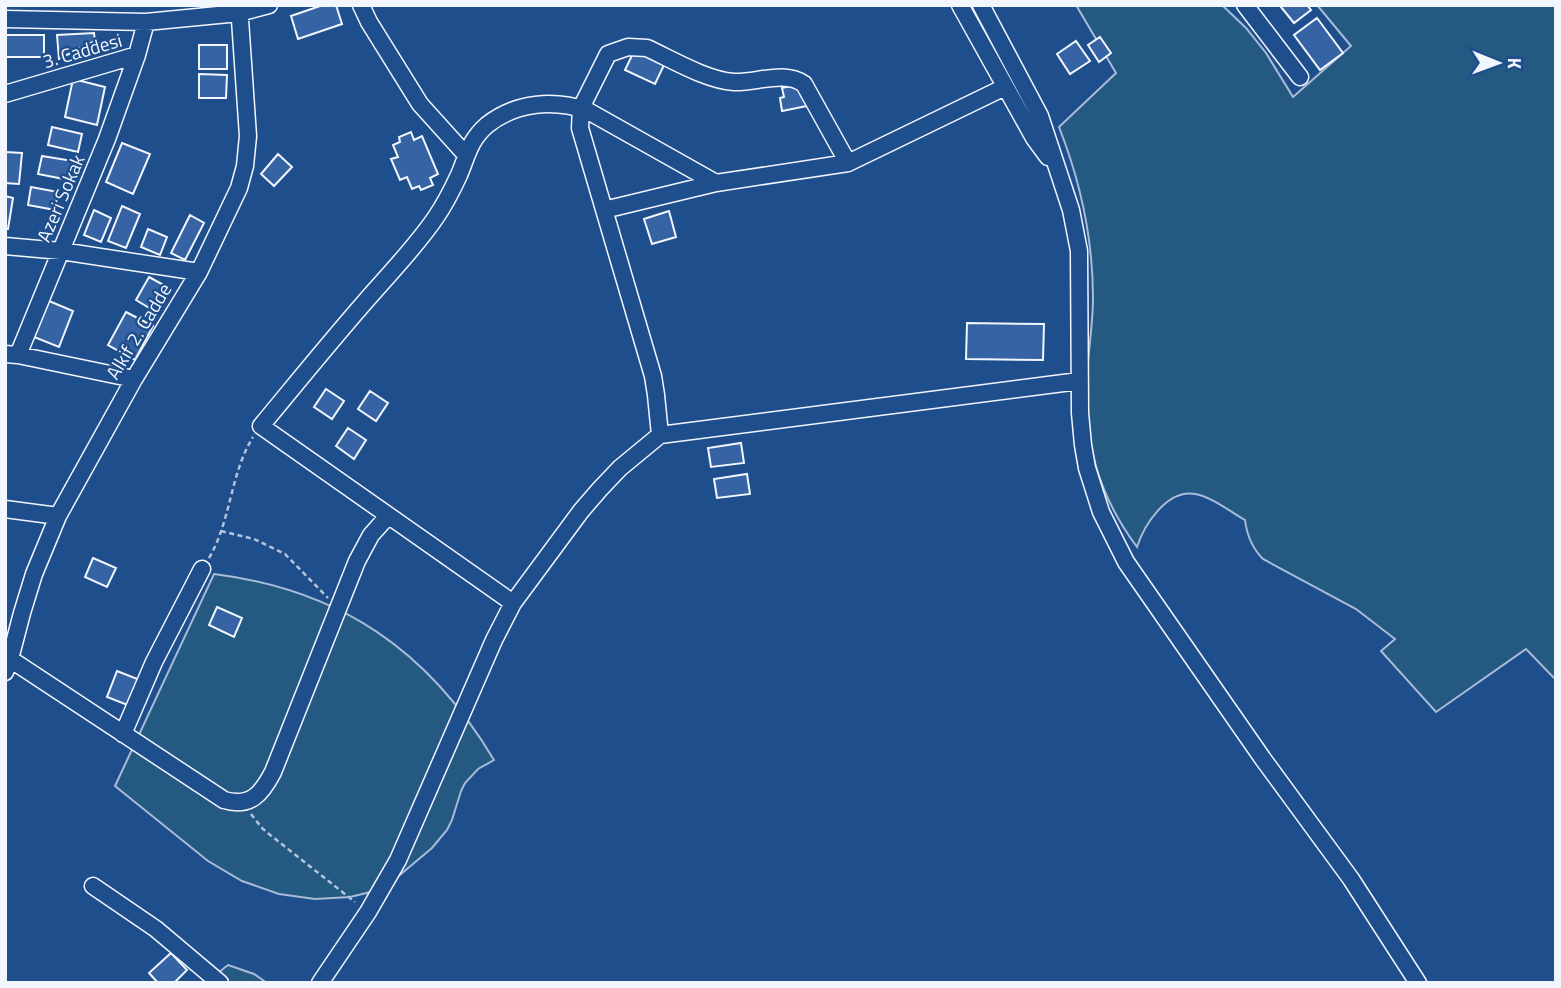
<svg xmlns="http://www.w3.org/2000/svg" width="1561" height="988" font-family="'Titillium Web',sans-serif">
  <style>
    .green { fill: #245a82; stroke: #a8bbd7; stroke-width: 2 }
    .building { fill: #3563a3; stroke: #f2f6ff; stroke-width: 2 }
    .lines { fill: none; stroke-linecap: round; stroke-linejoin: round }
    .minor-casing { stroke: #f2f6ff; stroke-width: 19 }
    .path { stroke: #b3c4dc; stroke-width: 2.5; stroke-dasharray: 5 3.5; stroke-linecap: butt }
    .minor { stroke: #1f4e8c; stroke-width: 16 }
    .labels { text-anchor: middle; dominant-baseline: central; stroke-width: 5; stroke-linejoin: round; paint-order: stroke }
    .street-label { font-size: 19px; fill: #f2f6ff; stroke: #1f4e8c }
  </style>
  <rect width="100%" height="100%" fill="#1f4e8c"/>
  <!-- green -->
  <path class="green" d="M1076,5H1222L1246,28L1266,53L1293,97L1351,46L1317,5H1556V680L1526,649L1436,712L1381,651L1395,639L1356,609L1263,559C1252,548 1247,536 1245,520C1231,512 1210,496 1195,494C1167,489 1144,525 1137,547C1099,496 1083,442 1087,378C1088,351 1093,325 1093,298C1093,239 1081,183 1059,127L1116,73Z
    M214,574C341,590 429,651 494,760L478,769L465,783L461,791L452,820L447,830L432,848L383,889L350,897L333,898L315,899L279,894L242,881L208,861L115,786Z
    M228,965L254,974L267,983H205Z"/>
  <!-- building -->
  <path class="building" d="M323,5H336L342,24L298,39L291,16Z
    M1283,5H1307L1311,10L1294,23L1281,7Z
    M1317,18L1343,53L1320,70L1294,35Z
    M94,33L95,41L59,59L57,35Z
    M5,35H44V57H5Z
    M1100,37L1111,53L1099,62L1088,45Z
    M1076,41L1090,61L1070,74L1057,54Z
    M199,45H227V69H199Z
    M635,49L665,63L655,84L625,70Z
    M199,74L227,75L226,98H199Z
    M73,79L105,87L97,125L65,117Z
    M799,84L804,93L807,106L782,111L780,98L784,97L782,88Z
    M52,127L82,134L78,152L48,145Z
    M411,132L414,140L422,136L438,174L430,178L433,185L421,190L419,186L412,189L407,177L400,180L391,159L398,157L393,145L400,142L399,137Z
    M122,143L150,154L133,194L106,182Z
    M5,152L22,153L19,184L5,183Z
    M278,154L292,167L274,186L261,174Z
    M42,156L73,161L69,180L38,174Z
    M31,187L58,192L55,210L28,205Z
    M5,196L13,198L8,229H5Z
    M122,206L140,214L126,248L108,241Z
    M94,210L111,218L101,242L84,235Z
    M669,211L676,237L652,244L644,219Z
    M190,215L204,223L185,260L171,253Z
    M148,229L167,237L160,255L141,247Z
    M149,277L169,288L156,312L136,300Z
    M49,301L73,311L59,347L34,337Z
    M126,312L153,326L135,360L108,345Z
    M967,323L1044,324L1043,360L966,359Z
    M326,389L344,401L332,419L314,407Z
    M370,391L388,403L376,421L358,409Z
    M348,428L366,440L354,459L336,446Z
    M741,443L744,463L711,467L708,448Z
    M747,474L750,494L717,498L714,479Z
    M93,558L116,568L107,587L85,577Z
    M217,607L242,618L234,637L209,625Z
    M117,671L140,680L130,706L107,697Z
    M171,953L187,970L174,983H158L149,973Z"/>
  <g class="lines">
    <defs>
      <path id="minor" d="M361,5L369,22L420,104L466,155
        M960,5L1034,138L1048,157
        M981,5L1040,116L1071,210L1079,251L1080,413L1083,445L1087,468L1101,512L1126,562L1263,759L1351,879L1418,983
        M1245,5L1300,77
        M5,19L146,22L239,13L269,5
        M5,94L137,55L146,22
        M604,210L716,183L848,163L1005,87
        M5,246L61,251L199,272
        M5,354L18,355L134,379
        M18,355L107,139L137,55
        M660,435L656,395L653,376L580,128L581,108L608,54L628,47L647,48C673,60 706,80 734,82C756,83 785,70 804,84L848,163
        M5,509L58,516
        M513,603L261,426C295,385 329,343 364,303C388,275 415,248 436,217C445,204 452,190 459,175C468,154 469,141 487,125C516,102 554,99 588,111L716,183
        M10,659L224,800C251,808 262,793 273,772L357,561L371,535L388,516
        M5,672L10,659L22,613L34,574L58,516L134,379L199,272L239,188L245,166L248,136L239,5
        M123,734L154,662L202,569
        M93,886L156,929L220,983
        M320,983L368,912L398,860L494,640L513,603L581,511L600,489L620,468L660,435L1079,381"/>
    </defs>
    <!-- minor casing -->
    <use href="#minor" class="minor-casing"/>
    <!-- path -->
    <path class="path" d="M221,531L254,539L285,554L328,598
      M209,558C231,521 230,474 253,437
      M251,814L262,828L269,834L355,902"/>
    <!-- minor -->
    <use href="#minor" class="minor"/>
  </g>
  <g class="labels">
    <!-- street labels -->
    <g class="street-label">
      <text transform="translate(82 50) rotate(-16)">3. Caddesi</text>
      <text transform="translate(60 198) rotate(-67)">Azeri Sokak</text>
      <text transform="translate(138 331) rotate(-59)">Alkif 2. Cadde</text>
    </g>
  </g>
  <!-- border -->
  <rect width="1561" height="988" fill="none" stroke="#f2f6ff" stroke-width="14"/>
  <!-- north arrow -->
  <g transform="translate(1498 63) rotate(91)" stroke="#1f4e8c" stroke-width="5" paint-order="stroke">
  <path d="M0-5L12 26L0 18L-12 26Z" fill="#f2f6ff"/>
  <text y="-10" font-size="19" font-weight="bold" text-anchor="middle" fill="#f2f6ff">K</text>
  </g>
</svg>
